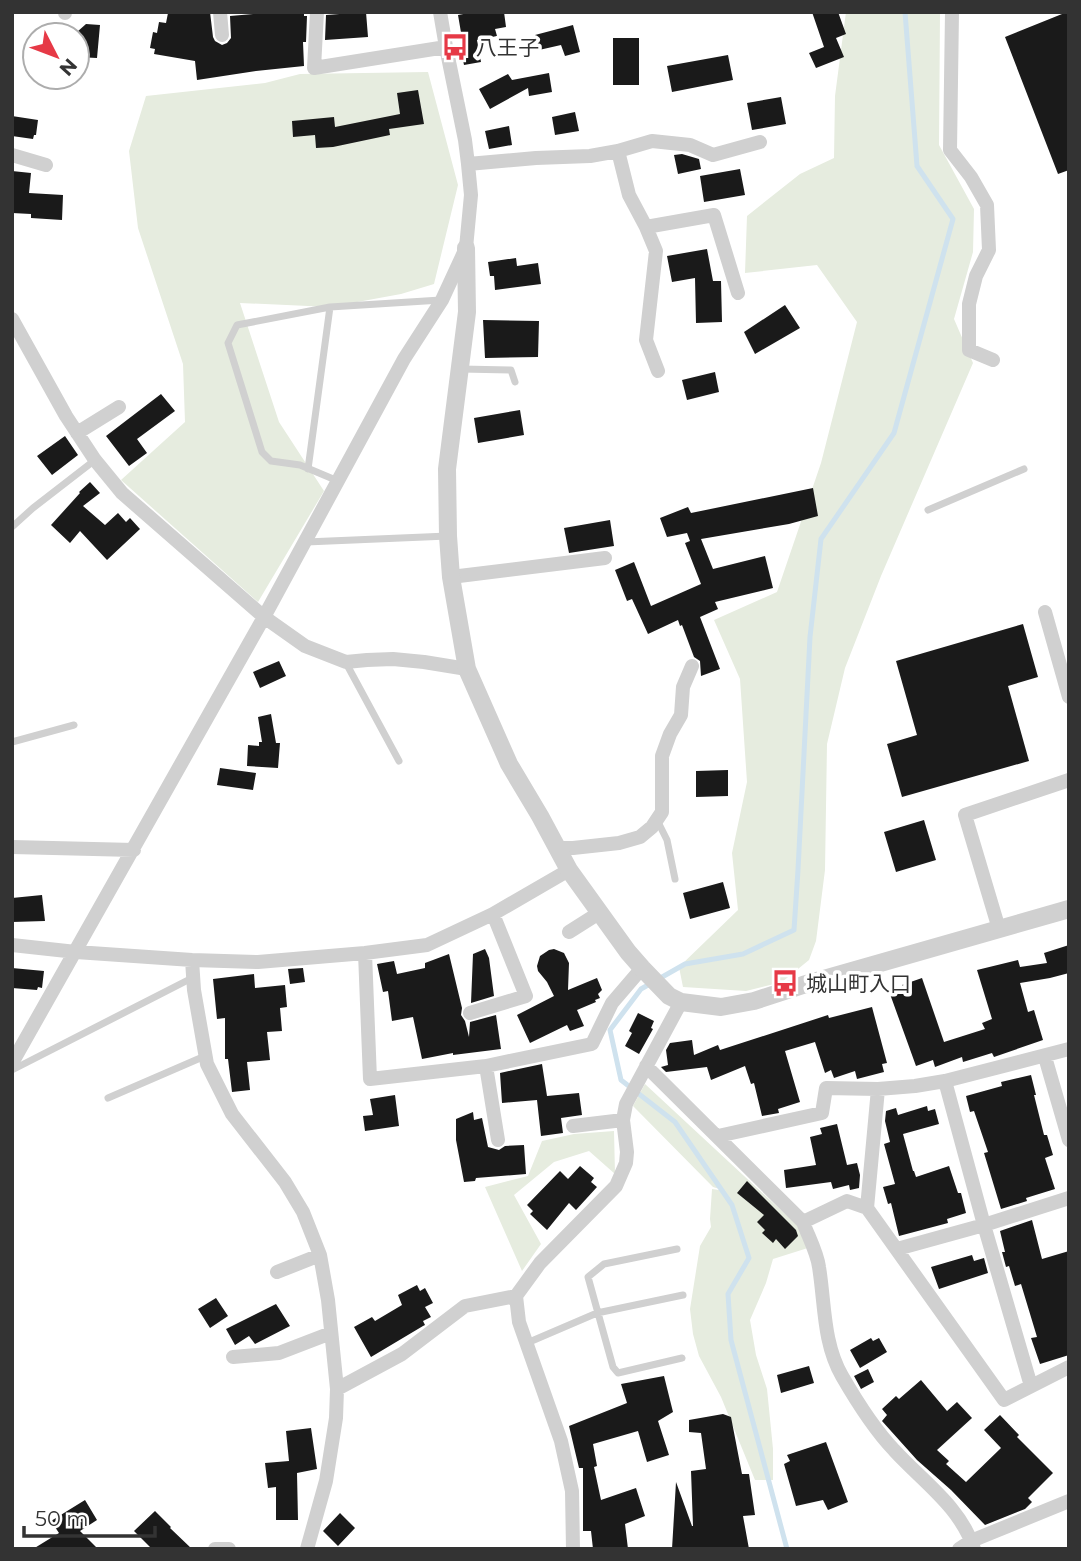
<svg xmlns="http://www.w3.org/2000/svg" width="1081" height="1561" font-family="Montserrat,'Noto Sans JP',sans-serif">
  <style>
    .green { fill: #e6ecdf }
    .lines { fill: none; stroke-linecap: round; stroke-linejoin: round }
    .stream { stroke: #cfe2ee; stroke-width: 5 }
    .building { fill: #1a1a1a }
    .service { stroke: #d0d0d0; stroke-width: 7 }
    .minor { stroke: #d0d0d0; stroke-width: 14 }
    .tertiary { stroke: #d0d0d0; stroke-width: 18 }
    .labels { text-anchor: middle; dominant-baseline: central; stroke-width: 7; stroke-linejoin: round; paint-order: stroke }
    .poi-label { font-size: 21px; fill: #333; stroke: #fff; text-anchor: start }
  </style>
  <rect width="100%" height="100%" fill="#fff"/>
  <!-- green -->
  <path class="green" d="M846,12H940L939,145L974,209L973,252L954,319L973,363L881,576L845,668L827,744L825,870L816,941L809,960L782,982L746,991L683,987L679,967L738,910L732,853L747,782L740,679L714,620L777,592L821,463L857,322L817,265L745,273L747,216L800,174L834,158L835,96Z
    M428,72L458,185L434,284L401,294L330,307L240,303L279,422L324,491L258,602L121,480L185,422L183,364L138,228L129,151L146,96L265,83L300,74Z
    M645,1084L797,1225L811,1247L773,1259L766,1283L750,1320L756,1355L767,1389L773,1449V1480H755L721,1397L699,1356L693,1334L690,1309L700,1246L711,1227L710,1219L712,1189L726,1191L713,1187L633,1106Z
    M614,1131L615,1174L589,1151L554,1162L514,1195L541,1244L522,1271L485,1187L528,1176L542,1141L574,1134Z"/>
  <g class="lines">
    <!-- stream -->
    <path class="stream" d="M787,1549L731,1340L728,1294L749,1258L732,1205L675,1122L621,1080L610,1030L641,989L685,964L743,954L794,930L798,870L810,637L821,539L894,433L953,219L917,166L905,12"/>
  </g>
  <!-- building -->
  <path class="building" d="M210,12L213,37L215,41L222,45L227,43L231,38L230,16L277,12H304V16H307L306,42H303L304,66L256,71L197,80L195,61L154,54L155,49L150,48L153,32L157,33L159,22L166,23L168,13L178,14Z
    M366,12L368,37L325,40L326,15Z
    M474,12H504L506,27L495,29L497,36L477,40L481,62L464,65L461,51L464,50L458,15Z
    M812,12H838L846,34L836,38L844,57L816,68L809,53L824,47Z
    M1067,12H1069V170L1058,174L1005,37Z
    M86,24L100,25L97,58L77,57V32Z
    M573,25L580,52L565,56L561,45L539,50L535,35Z
    M613,38H639V85H613Z
    M728,55L733,80L672,92L667,66Z
    M549,73L552,92L529,96L528,88L490,109L479,89L508,74L512,80Z
    M418,90L424,124L389,129L390,135L333,147L316,148L315,135L293,137L292,121L334,117L335,127L400,114L397,93Z
    M781,97L786,124L752,130L747,103Z
    M575,112L579,131L555,135L552,117Z
    M12,116L38,120L36,135H34L33,139L12,136Z
    M509,126L512,145L489,149L485,131Z
    M682,154L699,159L701,169L678,174L674,155Z
    M740,169L745,195L704,202L700,176Z
    M12,171L31,173L29,193L63,195L62,220L31,218V214L12,213Z
    M707,249L713,281H721L722,322L696,323L695,278L672,282L667,256Z
    M516,258L517,266L538,263L541,284L495,290L494,276H490L488,262Z
    M785,305L800,328L755,354L744,332Z
    M483,320L539,321L538,357L485,358Z
    M715,372L719,392L687,400L682,380Z
    M161,394L175,411L137,439L147,453L129,466L106,436Z
    M520,410L524,435L478,443L474,418Z
    M65,436L78,455L52,475L37,456Z
    M90,482L100,493L83,506L105,525L118,513L126,522L130,518L140,529L107,560L80,531L70,543L51,525L80,493L79,492Z
    M813,488L818,516L789,524L701,539L713,569L765,556L773,588L715,602L718,609L700,617L720,669L701,676L700,661L694,657L682,625L680,626L678,620L648,634L632,599L627,601L615,570L634,562L651,606L701,584L685,543L690,541L687,533L667,537L660,518L688,507L691,513Z
    M610,520L614,546L569,553L564,528Z
    M1023,624L1038,677L1008,686L1029,761L902,797L887,744L917,735L896,661Z
    M279,661L286,676L260,688L253,672Z
    M271,714L276,743H280L278,768L247,766L248,745L259,746V742H262L258,717Z
    M220,768L256,773L253,790L217,785Z
    M728,770V796L696,797V771Z
    M924,820L936,860L896,872L884,832Z
    M723,882L730,908L690,919L683,893Z
    M42,895L45,921L12,922V898Z
    M1069,945V973L1050,978L1020,983L1028,1012L1034,1010L1043,1040L994,1057L992,1053L963,1062L962,1057L935,1067L933,1060L916,1066L890,994L904,989L902,985L922,978L944,1042L985,1029L982,1023L992,1019L977,970L1018,960L1020,967L1047,963L1044,953Z
    M485,949L489,958L494,996L471,1003L473,954Z
    M554,949L564,953L569,963L568,990L597,978L602,990L598,994L600,998L595,1000L596,1002L577,1010L584,1026L570,1031L567,1025L530,1043L517,1015L554,996L547,982L538,971L537,966L540,956L549,950Z
    M449,954L462,1008L461,1015L465,1021L469,1037L470,1022L496,1015L501,1049L453,1055V1053L422,1059L413,1017L392,1021L388,991L383,992L377,964L394,961L397,974L425,968V963Z
    M12,968L44,971L42,988L38,987L37,990L12,988Z
    M303,968L305,982L290,984L288,969Z
    M254,974L255,988L285,985L287,1007L280,1008L282,1031L267,1032L270,1060L247,1062L250,1090L232,1092L228,1059H225V1018L217,1019L213,979Z
    M872,1007L887,1063L882,1064L884,1072L857,1079L855,1071L834,1078L831,1070L825,1073L815,1042L785,1051L800,1102L778,1109L779,1113L762,1116L754,1083L751,1084L745,1066L711,1080L707,1067L666,1072L661,1067L668,1065L666,1050L670,1043L692,1040L694,1055L718,1045L720,1050L828,1015L829,1018Z
    M638,1013L654,1021L651,1028L653,1029L639,1054L625,1046L632,1033L629,1031Z
    M542,1064L547,1096L579,1093L582,1115L561,1118L563,1133L541,1136L537,1100L502,1103L500,1073Z
    M1031,1075L1036,1095H1034L1044,1135H1047L1053,1155L1045,1158L1055,1189L1026,1198L1027,1201L1001,1209L984,1153L988,1152L974,1111L970,1112L966,1096L1002,1086L1001,1082Z
    M395,1095L399,1126L365,1131L363,1116L373,1115L370,1099Z
    M927,1106L928,1111L935,1109L939,1124L903,1134L913,1171H914L916,1177L949,1166L958,1193H961L966,1213L947,1219L948,1223L899,1236L891,1203L888,1204L883,1187L895,1184L884,1144L890,1142L885,1121L886,1111L896,1108L898,1115Z
    M473,1112L474,1120L482,1118L488,1147L499,1150L505,1146L524,1145L526,1174L476,1178L475,1181L464,1182L456,1140V1119Z
    M837,1124L847,1165L857,1163L860,1175L859,1188L850,1190L849,1185L833,1189L831,1182L786,1188L784,1170L816,1165L810,1137L822,1134L820,1128Z
    M580,1166L594,1178L591,1182L597,1187L576,1210L569,1203L547,1230L530,1214L533,1211L527,1205L560,1171L568,1179Z
    M747,1181L796,1230L798,1236L785,1249L776,1239L773,1243L762,1233L765,1230L757,1222L764,1215L737,1193Z
    M1032,1220L1042,1259L1069,1251V1355L1040,1364L1031,1338L1037,1337L1021,1284L1015,1286L1009,1266L1006,1267L1002,1252H1005L1000,1231Z
    M972,1255L974,1261L984,1258L988,1273L939,1289L931,1267Z
    M417,1285L420,1291L425,1288L433,1303L425,1307L431,1317L423,1321L425,1325L423,1326L371,1357L354,1327L372,1317L375,1321L402,1305L398,1295Z
    M216,1298L228,1316L210,1328L198,1309Z
    M276,1304L290,1326L255,1344L249,1336L235,1345L226,1329Z
    M871,1338L873,1341L879,1338L887,1352L860,1368L850,1350Z
    M809,1366L814,1383L781,1393L777,1375Z
    M868,1369L874,1382L861,1389L854,1376Z
    M664,1376L673,1412L658,1421L669,1455L647,1462L638,1431L593,1444L597,1466L594,1467L601,1500L636,1488L645,1516L625,1524L628,1549H593L591,1531H583V1468H579L569,1426L627,1403L621,1384Z
    M921,1380L947,1411L957,1402L972,1418L937,1450L949,1461L946,1464L966,1482L1001,1448L984,1430L1000,1415L1019,1435L1017,1437L1053,1473L1028,1498L1032,1502L1025,1509L985,1525L951,1490L917,1460L882,1421L887,1415L882,1409L896,1396L899,1399Z
    M723,1414L731,1417L742,1474H749L755,1515L743,1516L749,1549H672L676,1482L692,1526H693L691,1471L706,1469L701,1433L689,1432V1420Z
    M311,1428L317,1469L297,1473L298,1520H276V1487L268,1488L265,1463L289,1461L286,1431Z
    M826,1442L848,1502L828,1510L823,1500L796,1506L784,1464L790,1461L787,1455Z
    M85,1500L97,1520L80,1531L98,1549H33L59,1533L51,1521Z
    M155,1511L171,1527L170,1528L192,1549H152L134,1531Z
    M340,1513L355,1528L338,1546L323,1531Z"/>
  <g class="lines">
    <!-- service -->
    <path class="service" d="M461,369L511,370L515,382
      M308,469L330,307
      M338,481L300,465L271,461L262,452L228,343L237,325L330,307L441,300
      M928,510L1024,469
      M12,527L33,508L95,460
      M306,542L448,536
      M346,663L399,761
      M12,742L74,725
      M657,820L667,840L675,879
      M12,1070L192,978
      M108,1098L205,1056
      M677,1249L604,1264L588,1277L613,1367L618,1373L682,1358
      M527,1343L597,1313L683,1295"/>
    <!-- minor -->
    <path class="minor" d="M65,12V13
      M220,12L222,35
      M317,12L314,68L446,47
      M952,12L950,150L971,177L987,205L989,250L976,276L969,304V350L993,360
      M618,151L629,195L646,227L656,251L646,340L658,371
      M12,155L46,165
      M468,164L536,158L590,156L618,151L652,141L690,145L713,155L760,142
      M646,227L714,215L738,293
      M12,319L66,416L95,460L122,493L264,617L305,646L346,662L367,660L393,659L424,662L467,669
      M77,433L119,407
      M451,577L605,558
      M1045,612L1069,697
      M12,847L134,850
      M557,848H573L619,843L640,837L652,827L662,812V756L670,734L681,715L683,687L692,666
      M999,929L965,815L1069,780
      M569,932L599,913
      M12,945L76,952L192,960L258,962L365,953L427,945L493,914L569,870
      M365,953L370,1079L486,1066L592,1044L612,1003L642,968
      M192,960L194,990L207,1064L232,1114L285,1182L303,1212L320,1255L328,1300L337,1389L336,1418L326,1481L307,1549
      M470,1013L526,996L493,914
      M1045,1057L1069,1140
      M12,1063L264,617L404,359L442,300L466,248L471,195L468,164L465,140L446,47L440,12
      M486,1066L498,1140
      M646,1066L803,1222L847,1201L867,1208L1004,1400L1069,1367
      M945,1081L984,1225L1031,1386
      M573,1126L623,1120
      M718,1136L822,1113L826,1088L878,1089L915,1086L945,1081L1069,1049
      M867,1208L878,1089
      M803,1222C808,1236 817,1252 819,1267C825,1304 823,1343 842,1376C857,1402 873,1428 894,1450C922,1481 961,1507 974,1549
      M897,1249L984,1225L1069,1198
      M277,1272L320,1255
      M233,1357L279,1353L331,1333
      M337,1389L402,1354L465,1306L516,1296
      M215,1549H229
      M573,1549L572,1491L561,1441L519,1322L516,1296L540,1263L616,1186L626,1163L627,1152L623,1120L626,1104L681,1002
      M959,1549L971,1541L1069,1501"/>
    <!-- tertiary -->
    <path class="tertiary" d="M466,248L467,312L447,469L448,536L451,577L467,669L509,764L540,816L569,870L628,952L642,968L669,996L681,1002L721,1007L754,1001L803,985L1069,909"/>
  </g>
  <!-- icons -->
  <defs>
    <symbol id="bus-bare" viewBox="-9 -9 18 18"><path d="M-5-6H5V4H4V6H2V4H-2V6H-4V4H-5ZM-3.5-4V0h7V-4ZM-3.5 1.2v1.5H-2V1.2ZM2 1.2v1.5H3.5V1.2Z" fill="#e63946" stroke="#fff" stroke-width="2.5" paint-order="stroke"/></symbol>
  </defs>
  <g fill-rule="evenodd">
    <use href="#bus-bare" x="436" y="28" width="38" height="38"/>
    <use href="#bus-bare" x="766" y="964" width="38" height="38"/>
  </g>
  <g class="labels">
    <!-- poi labels -->
    <g class="poi-label">
      <text x="476" y="47">八王子</text>
      <text x="806" y="983">城山町入口</text>
    </g>
  </g>
  <!-- border -->
  <rect width="1081" height="1561" fill="none" stroke="#333333" stroke-width="28"/>
  <!-- north arrow -->
  <g transform="translate(56 56) rotate(132)"><circle r="33" fill="#ffffff" stroke="#adadad" stroke-width="2"/>
  <path d="M0-5L12 26L0 18L-12 26Z" fill="#e63946"/>
  <text y="-10" font-size="19" font-weight="bold" text-anchor="middle" fill="#333333">N</text>
  </g>
  <!-- scale -->
  <path d="M24 1526v10h131v-10" fill="none" stroke="#333333" stroke-width="3.5"/>
  <text x="35" y="1526" font-size="21" fill="#333333" stroke="#ffffff" stroke-width="5" paint-order="stroke">50 m</text>
</svg>
